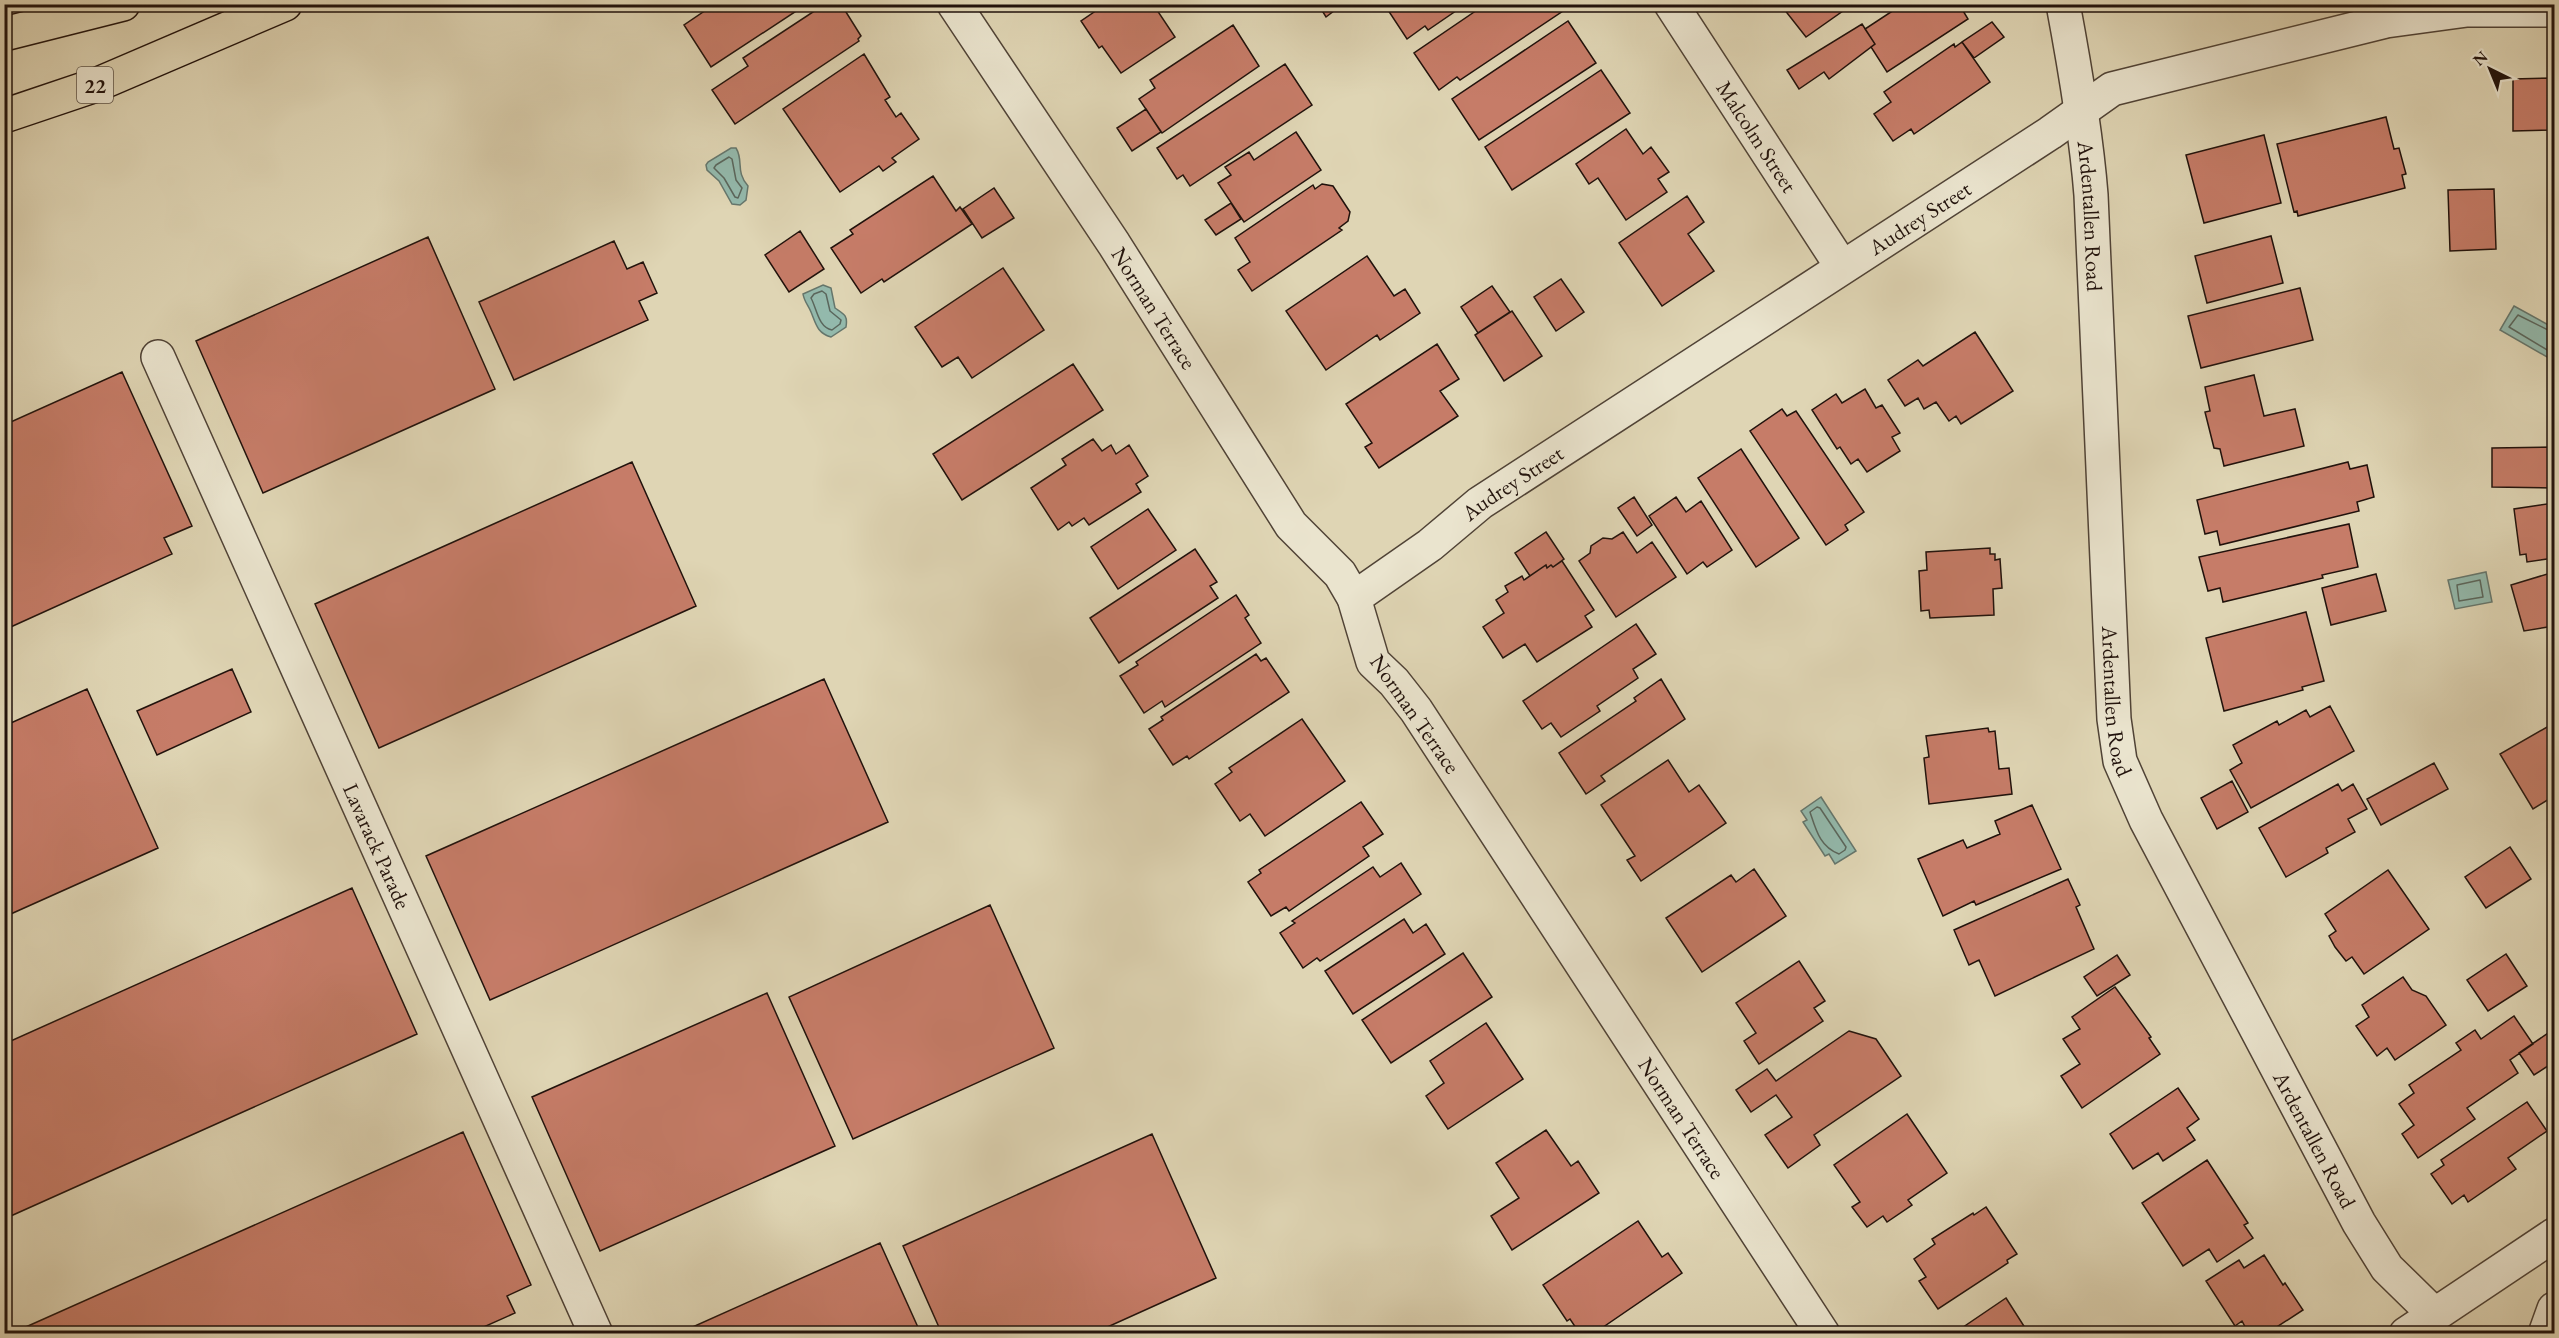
<svg xmlns="http://www.w3.org/2000/svg" width="2559" height="1338" font-family="'EB Garamond',serif">
  <style>
    .water { fill: #93b9ac; stroke: #65766c; stroke-width: 1.5 }
    .lines { fill: none; stroke-linecap: round; stroke-linejoin: round }
    .shore { stroke: #5a665c; stroke-width: 1.5 }
    .building { fill: #c67c68; stroke: #21120c; stroke-width: 1.5 }
    .minor-casing { stroke: #504336; stroke-width: 36 }
    .major-casing { stroke: #21120c; stroke-width: 36 }
    .minor { stroke: #eae4ce; stroke-width: 33 }
    .major { stroke: #dfd5b4; stroke-width: 33 }
    .labels { text-anchor: middle; dominant-baseline: central; stroke-width: 4.5; stroke-linejoin: round; paint-order: stroke }
    .shield { fill: #eae4ce; stroke: #5d5146; stroke-width: 1.5 }
    .shield-label { font-size: 21px; font-weight: bold; fill: #21120c }
    .street-label { font-size: 22px; fill: #21120c; stroke: #eae4ce }
  </style>
  <rect width="100%" height="100%" fill="#dfd5b4"/>
  <filter id="stains"><feTurbulence type="fractalNoise" baseFrequency=".00333" numOctaves="4"/><feColorMatrix values="0 0 0 0 .2 0 0 0 0 .09 0 0 0 0 .02 0 0 0 .5 -.17"/></filter>
  <radialGradient id="worn" r=".72"><stop offset=".6" stop-color="#630" stop-opacity="0"/><stop offset="1" stop-color="#630" stop-opacity=".3"/></radialGradient>
  <!-- water -->
  <path class="water" d="M731,148H736C744,161 735,171 748,186L746,200L740,205L732,204L719,181L707,170L706,165L708,162Z
    M823,285L831,288L835,308C844,314 848,315 846,327L831,337C817,333 816,324 811,312C808,305 804,301 803,294Z
    M2514,306L2554,328V361L2500,330Z
    M2486,572L2492,602L2455,609L2448,580Z
    M1821,797L1856,851L1835,864L1829,854L1825,856L1803,822L1807,820L1801,811Z"/>
  <g class="lines">
    <!-- shore -->
    <path class="shore" d="M729,157L732,159L736,180L742,188L738,198L735,197L724,178L714,168L716,165Z
      M822,291L826,294L830,311L841,320L840,324L832,330C818,327 817,309 811,298L814,294Z
      M2554,333L2518,315L2509,327L2554,354
      M2480,580L2483,597L2459,601L2457,585Z
      M1817,807L1820,808L1846,847L1845,850L1839,854C1820,847 1816,830 1810,812Z"/>
  </g>
  <!-- building -->
  <path class="building" d="M629,4H650L639,11L637,8L633,11Z
    M715,4H807L711,67L684,25Z
    M825,4H841L861,36L858,39L859,41L735,124L712,90L748,66L743,58Z
    M1099,4H1153L1175,37L1121,73L1102,46L1099,48L1081,21L1094,12L1092,9Z
    M1318,4H1343L1326,17Z
    M1384,4H1466L1428,30L1425,26L1407,39Z
    M1486,4H1559L1563,11L1460,80L1457,77L1439,90L1414,53Z
    M1780,4H1849L1850,6L1806,37Z
    M1903,4H1959L1968,19L1887,72L1871,47L1875,44L1865,29Z
    M1568,21L1596,63L1479,140L1452,99Z
    M1992,22L2004,37L1974,58L1962,42Z
    M1862,24L1875,44L1829,79L1824,72L1799,89L1787,70Z
    M1233,25L1259,66L1162,133L1139,99L1155,88L1150,80Z
    M1962,42L1990,82L1914,134L1911,129L1893,141L1874,114L1891,102L1884,92L1954,44L1955,47Z
    M864,54L890,97L885,100L896,117L901,113L919,139L892,158L896,162L883,171L879,166L840,192L783,109Z
    M1285,64L1312,105L1190,186L1183,175L1177,179L1157,148Z
    M1601,70L1630,113L1512,190L1485,147Z
    M2554,78V130L2513,131V79Z
    M1146,109L1161,132L1132,151L1117,128Z
    M2386,117L2394,149L2399,148L2406,174L2402,175L2405,188L2298,216L2297,211L2294,212L2277,144Z
    M1626,129L1643,154L1651,147L1669,172L1658,179L1667,192L1626,220L1598,178L1589,184L1576,164Z
    M1296,132L1321,170L1244,222L1218,183L1231,175L1225,167L1249,152L1254,160Z
    M2264,135L2281,203L2204,223L2186,155Z
    M2553,156H2554V227Z
    M933,176L956,211L960,207L972,224L884,282L882,279L861,293L831,248L853,234L850,230Z
    M1322,184L1333,186L1350,212L1348,221L1339,228L1342,230L1252,291L1238,270L1250,262L1235,238L1313,185L1315,189Z
    M994,188L1014,218L982,238L963,209Z
    M2494,189L2496,249L2450,251L2448,190Z
    M1687,196L1704,222L1688,234L1714,271L1662,306L1619,243Z
    M1231,203L1241,219L1216,235L1205,220Z
    M800,231L824,269L789,292L765,255Z
    M2271,236L2283,283L2207,303L2195,256Z
    M428,237L495,389L263,493L196,341Z
    M614,241L627,269L643,262L657,293L639,301L648,320L514,380L479,302Z
    M1367,256L1394,296L1405,289L1420,313L1380,340L1377,335L1326,370L1286,311Z
    M1003,268L1044,330L972,378L958,357L942,367L915,327Z
    M1561,279L1584,312L1556,331L1534,297Z
    M1492,286L1510,312L1478,333L1461,307Z
    M2300,288L2313,340L2201,368L2188,316Z
    M1512,311L1542,356L1504,381L1475,335Z
    M1975,332L2013,391L1961,424L1956,416L1949,421L1936,402L1924,409L1918,398L1905,406L1888,380L1918,360L1923,366Z
    M1437,344L1459,379L1440,391L1458,416L1379,468L1365,447L1372,443L1346,404Z
    M1073,364L1103,410L962,500L933,454Z
    M122,372L192,526L164,538L172,554L4,630V425Z
    M2254,375L2264,416L2295,409L2304,446L2224,466L2220,449L2214,448L2205,412L2210,411L2205,387Z
    M1865,389L1876,408L1882,405L1900,433L1892,437L1900,451L1867,472L1858,459L1851,464L1840,447L1837,449L1812,410L1836,394L1842,403Z
    M1782,409L1787,416L1796,411L1864,512L1845,525L1848,530L1826,545L1750,431Z
    M1093,439L1102,451L1111,445L1116,454L1129,445L1148,476L1136,484L1141,492L1089,525L1084,518L1072,526L1069,522L1058,530L1031,488L1066,465L1062,459Z
    M2554,447V488L2492,487V448Z
    M1741,449L1799,538L1756,567L1698,478Z
    M632,462L696,606L379,748L315,604Z
    M2348,462L2350,469L2367,465L2374,497L2357,502L2359,511L2220,545L2217,531L2205,534L2197,500Z
    M1634,497L1652,525L1637,536L1618,508Z
    M1676,497L1686,512L1701,501L1732,550L1707,567L1703,562L1687,574L1649,516Z
    M2554,503V558L2527,562L2526,554L2520,555L2514,509Z
    M1148,509L1176,550L1118,589L1091,547Z
    M2349,524L2358,567L2322,575L2323,578L2223,602L2220,588L2208,591L2199,557Z
    M1546,532L1564,559L1553,567L1551,565L1547,568L1546,565L1530,576L1515,553Z
    M1623,532L1637,553L1652,542L1676,577L1616,617L1579,561L1590,553L1591,546L1603,538L1612,539Z
    M1990,548V554H1995V560L2000,559L2002,588L1993,589L1994,615L1930,618L1929,610L1921,611L1919,571L1927,570L1926,552Z
    M1195,549L1217,582L1210,586L1218,598L1119,663L1090,618Z
    M1562,561L1594,610L1585,616L1592,627L1537,662L1525,644L1503,658L1483,627L1504,613L1496,600L1508,592L1505,586L1522,576L1524,580L1546,565L1547,568L1551,565L1553,567Z
    M2554,572V626L2524,631L2511,585Z
    M2376,574L2386,611L2331,625L2322,588Z
    M1236,595L1249,615L1245,618L1261,643L1165,707L1162,701L1144,713L1120,676L1138,665L1136,662Z
    M2306,612L2324,681L2302,687L2303,690L2224,711L2206,638Z
    M1636,624L1656,654L1633,669L1638,678L1597,706L1600,711L1561,737L1551,723L1542,729L1523,701Z
    M1256,654L1261,661L1266,658L1289,692L1189,759L1187,756L1173,765L1149,729L1163,720L1161,717Z
    M232,669L251,712L157,755L137,711Z
    M824,679L888,822L490,1000L426,856Z
    M1661,679L1685,719L1601,776L1605,781L1586,794L1559,753L1636,701L1634,698Z
    M87,689L158,848L4,917V726Z
    M2330,706L2354,751L2251,808L2230,770L2242,763L2233,745L2277,721L2279,725L2306,710L2310,717Z
    M1302,719L1345,781L1265,836L1250,814L1240,821L1215,784L1232,772L1229,768Z
    M2554,723V796L2533,809L2500,754Z
    M1988,728L1989,732L1995,731L1999,769L2009,768L2012,794L1929,804L1924,758L1929,757L1926,736Z
    M1668,760L1689,792L1699,785L1726,823L1641,881L1627,860L1635,856L1601,805Z
    M2434,763L2448,789L2381,825L2367,799Z
    M2232,781L2248,812L2217,829L2201,798Z
    M2338,784L2342,791L2353,784L2367,809L2348,819L2355,832L2326,848L2328,853L2286,877L2259,828Z
    M1361,802L1383,834L1363,847L1369,856L1289,911L1286,907L1271,916L1248,882L1261,873L1259,870Z
    M2032,805L2061,869L1976,905L1974,901L1943,916L1918,859L1963,840L1967,848L2000,834L1995,821Z
    M2510,847L2531,879L2486,908L2465,877Z
    M1401,863L1421,894L1320,961L1317,958L1303,968L1280,933L1295,923L1292,921L1373,867L1380,877Z
    M1754,869L1786,916L1702,972L1666,918L1731,875L1736,882Z
    M2388,870L2429,929L2364,974L2352,957L2346,961L2335,947L2329,936L2336,931L2325,914Z
    M2068,879L2080,905L2076,907L2094,949L1995,996L1979,960L1969,965L1954,930Z
    M352,888L417,1034L4,1219V1044Z
    M990,905L1054,1048L853,1139L789,997Z
    M1404,919L1413,933L1426,924L1445,954L1353,1014L1325,971Z
    M1463,953L1492,997L1391,1063L1362,1020Z
    M2506,954L2527,986L2488,1011L2467,980Z
    M2117,955L2130,975L2097,996L2084,977Z
    M1799,961L1825,1001L1814,1008L1823,1021L1759,1064L1744,1041L1756,1033L1736,1003Z
    M2403,977L2412,990L2426,996L2446,1025L2395,1060L2387,1048L2377,1056L2356,1026L2369,1017L2362,1005Z
    M2115,987L2151,1037L2149,1038L2160,1054L2082,1108L2061,1076L2080,1064L2063,1039L2080,1029L2072,1017Z
    M767,993L835,1146L600,1251L532,1097Z
    M2514,1016L2533,1044L2510,1060L2518,1073L2467,1108L2475,1119L2418,1158L2402,1134L2414,1125L2399,1104L2414,1093L2409,1085L2461,1050L2456,1043L2475,1030L2481,1039Z
    M1486,1023L1523,1079L1448,1129L1426,1096L1444,1083L1430,1061Z
    M2554,1029V1062L2534,1075L2519,1053Z
    M1849,1031L1876,1039L1901,1076L1814,1135L1820,1145L1788,1168L1765,1135L1792,1117L1776,1095L1751,1112L1736,1090L1767,1069L1776,1081Z
    M2178,1088L2199,1119L2187,1128L2195,1140L2163,1161L2158,1153L2133,1169L2110,1134Z
    M2527,1102L2547,1131L2508,1158L2516,1169L2468,1202L2464,1195L2452,1204L2431,1174L2444,1165L2441,1160Z
    M1907,1114L1947,1173L1908,1200L1912,1205L1887,1222L1883,1216L1867,1227L1852,1207L1860,1202L1834,1165Z
    M1546,1130L1571,1166L1578,1161L1599,1193L1512,1250L1491,1216L1519,1198L1496,1163Z
    M463,1132L531,1285L507,1296L515,1313L468,1334H20L19,1330Z
    M1152,1134L1216,1278L1092,1334H942L903,1246Z
    M2207,1160L2248,1223L2244,1225L2253,1238L2217,1262L2209,1249L2183,1266L2142,1203Z
    M1986,1207L2017,1254L2007,1260L2008,1263L1938,1309L1919,1281L1926,1277L1914,1259L1935,1244L1932,1239L1973,1213L1974,1215Z
    M1638,1221L1662,1257L1668,1253L1682,1273L1593,1334H1580L1570,1319L1567,1321L1543,1285Z
    M880,1243L921,1334H677Z
    M2264,1255L2283,1285L2285,1283L2303,1310L2266,1334H2249L2242,1321L2235,1326L2206,1281L2239,1260L2244,1268Z
    M2006,1298L2029,1334H1953Z"/>
  <g class="lines">
    <defs>
      <g id="minor">
        <path id="s1" d="M954,4L1114,244L1291,525L1340,574L1354,598L1373,662L1394,682L1416,710L1823,1334"/>
        <path id="s2" d="M1671,4L1842,267"/>
        <path id="s3" d="M2063,4C2075,68 2086,131 2091,195L2114,719L2120,761L2146,820L2359,1223L2387,1268L2434,1314"/>
        <path id="s4" d="M158,357L596,1334"/>
        <path id="s5" d="M1354,598L1430,545L1480,503L2050,133L2112,89L2386,21L2467,10H2554"/>
        <path d="M2406,1334L2554,1235"/>
        <path d="M2545,1334L2554,1309"/>
      </g>
      <path id="major" d="M4,34L123,4
        M4,116L96,85L285,4"/>
    </defs>
    <!-- minor casing -->
    <use href="#minor" class="minor-casing"/>
    <!-- major casing -->
    <use href="#major" class="major-casing"/>
    <!-- minor -->
    <use href="#minor" class="minor"/>
    <!-- major -->
    <use href="#major" class="major"/>
  </g>
  <g class="labels">
    <!-- shield labels -->
    <rect class="shield" x="77" y="67" width="36" height="36" rx="4.5"/>
    <g class="shield-label">
      <text x="95" y="85">22</text>
    </g>
    <!-- street labels -->
    <g class="street-label">
      <text stroke="none"><textPath href="#s2" startOffset="158">Malcolm Street</textPath></text>
      <text stroke="none"><textPath href="#s3" startOffset="214">Ardentallen Road</textPath></text>
      <text stroke="none"><textPath href="#s5" startOffset="682">Audrey Street</textPath></text>
      <text stroke="none"><textPath href="#s1" startOffset="364">Norman Terrace</textPath></text>
      <text stroke="none"><textPath href="#s5" startOffset="196">Audrey Street</textPath></text>
      <text stroke="none"><textPath href="#s3" startOffset="700">Ardentallen Road</textPath></text>
      <text transform="translate(1415 714) rotate(55)">Norman Terrace</text>
      <text stroke="none"><textPath href="#s4" startOffset="536">Lavarack Parade</textPath></text>
      <text stroke="none"><textPath href="#s1" startOffset="1336">Norman Terrace</textPath></text>
      <text stroke="none"><textPath href="#s3" startOffset="1186">Ardentallen Road</textPath></text>
    </g>
  </g>
  <!-- margin -->
  <rect width="2559" height="1338" fill="none" stroke="#dfd5b4" stroke-width="24"/>
  <rect x="6" y="6" width="2547" height="1326" fill="none" stroke="#21120c" stroke-width="3"/>
  <rect x="12" y="12" width="2535" height="1314" fill="none" stroke="#21120c" stroke-width="1.5"/>
  <!-- north arrow -->
  <g transform="translate(2490 69) rotate(317)" stroke="#eae4ce" stroke-width="4.5" paint-order="stroke">
  <path d="M0-4.5L10 22L0 15L-10 22Z" fill="#21120c"/>
  <text y="-9" font-size="16" font-weight="bold" text-anchor="middle" fill="#21120c">N</text>
  </g>
  <rect width="100%" height="100%" filter="url(#stains)"/>
  <rect width="100%" height="100%" fill="url(#worn)"/>
</svg>
